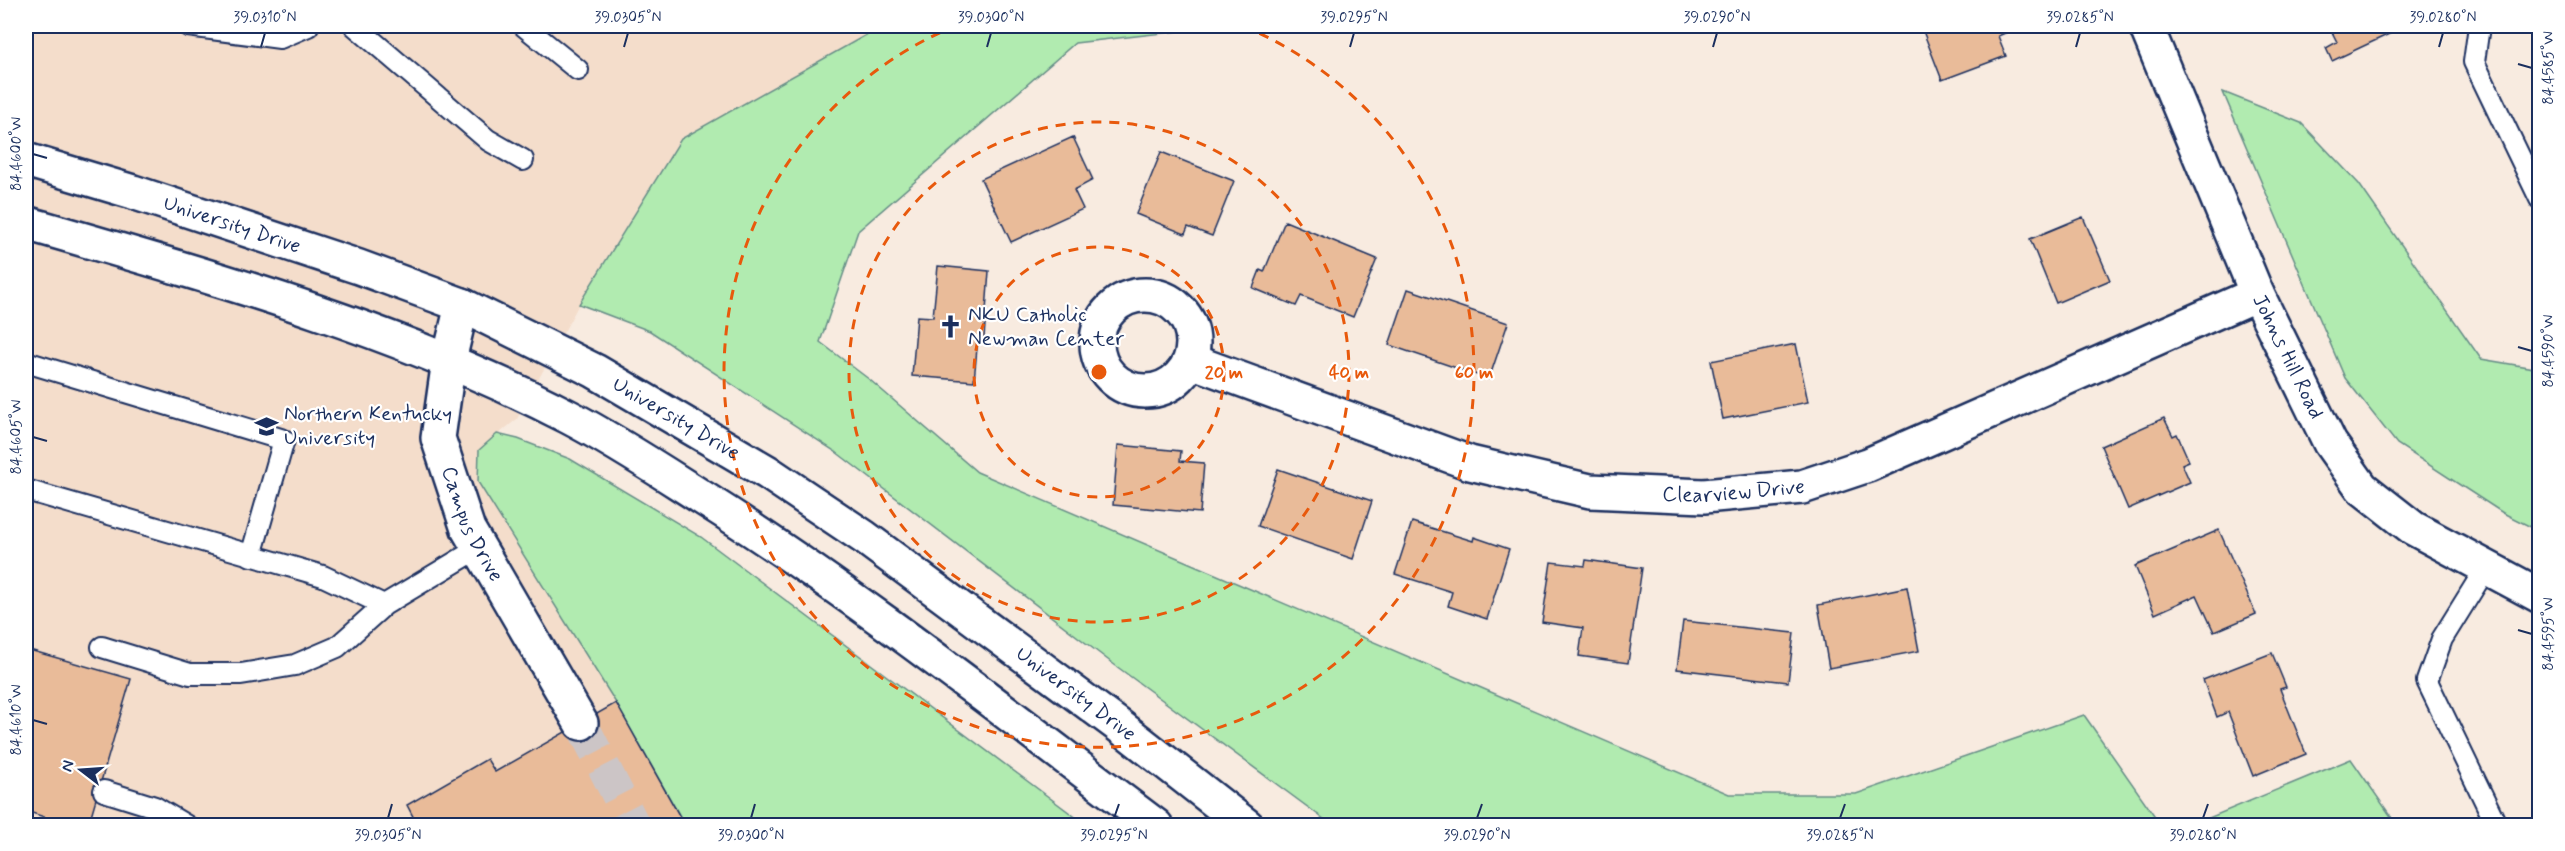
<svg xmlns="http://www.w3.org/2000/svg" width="2565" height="851" font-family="Mynerve,sans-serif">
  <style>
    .built { fill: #f4ddcb }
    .green { fill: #b1ebb0; stroke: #668d87; stroke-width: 1.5 }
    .building { fill: #e9bb99; stroke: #1b2f5e; stroke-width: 1.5 }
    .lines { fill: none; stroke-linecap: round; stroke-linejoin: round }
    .minor-tunnel { stroke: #ccc5c6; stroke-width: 33; stroke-dasharray: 33 16; stroke-linecap: butt }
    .service-casing { stroke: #1b2f5e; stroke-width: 24 }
    .minor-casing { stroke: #1b2f5e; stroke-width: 38 }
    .tertiary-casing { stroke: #1b2f5e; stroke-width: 38 }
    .service { stroke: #fff; stroke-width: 20 }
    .minor { stroke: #fff; stroke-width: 33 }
    .tertiary { stroke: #fff; stroke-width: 33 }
    .ticks { fill: none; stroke: #1b2f5e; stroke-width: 2 }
    .ring { fill: none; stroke: #e8590c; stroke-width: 3; stroke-dasharray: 10 8 }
    .labels { text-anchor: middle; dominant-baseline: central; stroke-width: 4.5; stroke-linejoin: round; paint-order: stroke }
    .street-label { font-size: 21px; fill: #1b2f5e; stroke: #fff }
    .poi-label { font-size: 21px; fill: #1b2f5e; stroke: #fff; text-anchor: start }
    .centre { fill: #e8590c; stroke: #fff; stroke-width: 3 }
    .ring-label { font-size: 18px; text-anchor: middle; font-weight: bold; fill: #e8590c; stroke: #fff; stroke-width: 4.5; stroke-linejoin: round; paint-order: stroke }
    .neatline { fill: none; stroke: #1b2f5e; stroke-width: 2 }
    .ticks-label { font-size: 15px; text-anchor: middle; fill: #1b2f5e }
  </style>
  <rect width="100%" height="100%" fill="#f8ebe0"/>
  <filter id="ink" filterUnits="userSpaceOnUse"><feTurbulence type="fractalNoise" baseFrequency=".0167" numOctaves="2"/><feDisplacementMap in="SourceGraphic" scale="12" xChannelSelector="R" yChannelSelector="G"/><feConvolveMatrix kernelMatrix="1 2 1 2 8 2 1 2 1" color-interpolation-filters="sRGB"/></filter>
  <g filter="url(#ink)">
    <!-- built -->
    <path class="built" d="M26,26H882L681,139L579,304L517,419L479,450L685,825H26Z"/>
    <!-- green -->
    <path class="green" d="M882,26H1224L1075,43L858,231L820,342L870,380L977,472L1729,794H1856L2084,715L2161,825H1332L1112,663L836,452L650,331L579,304L681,139Z
      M2223,92L2301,123L2359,184L2481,359L2539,369V531L2503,513L2397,444L2345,378Z
      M497,434L518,439L570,459L701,537L1086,825H685L616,703L478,482L479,450Z
      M2351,759L2397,825H2192Z"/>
    <!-- building -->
    <path class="building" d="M1937,26H2010L2012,30L1998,36L2006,56L1942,80L1923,31Z
      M2329,26H2406L2332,61L2326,48L2337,42Z
      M1073,137L1093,180L1074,190L1083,209L1011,242L981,179Z
      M1161,152L1234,181L1212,236L1188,227L1185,234L1136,214Z
      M2083,217L2110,280L2056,303L2030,239Z
      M1285,221L1377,259L1353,317L1301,296L1296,306L1253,288L1260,270L1264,272Z
      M938,266L989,271L984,338L978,337L974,381L912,376L917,316L933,317Z
      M1408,289L1508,323L1489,379L1389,345Z
      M1796,344L1808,402L1723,419L1711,361Z
      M2164,418L2173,436L2177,434L2189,461L2182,464L2190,482L2128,509L2101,446Z
      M1118,445L1181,451L1180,461L1204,463L1200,513L1113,505Z
      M1278,469L1372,501L1353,559L1258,526Z
      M1412,522L1473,541L1474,537L1509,549L1487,619L1448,606L1452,592L1395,574Z
      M2219,530L2256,614L2214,632L2197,595L2155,614L2135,566Z
      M1586,560L1642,568L1628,663L1579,656L1583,628L1542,622L1551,562L1585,566Z
      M1907,587L1919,651L1829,668L1818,605Z
      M1683,621L1794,633L1788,682L1677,669Z
      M26,649L131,679L88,826H71L26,811Z
      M2272,653L2286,687L2280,689L2306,754L2253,776L2228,712L2217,717L2203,680Z
      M616,703L685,826H418L407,805L487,759L495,772Z"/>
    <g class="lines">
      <!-- minor-tunnel -->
      <path class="minor-tunnel" d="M581,723L634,826"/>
      <defs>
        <path id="service" d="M188,26L280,38L308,26
          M355,26L488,140L523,160
          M524,26L578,70
          M2479,26L2474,62L2540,199
          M26,362L284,440L251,556
          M26,490L323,576L384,605
          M2486,568L2442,639L2427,681L2497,826
          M102,647L190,674H241L295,665L337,647L384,605L479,548
          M104,791L155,807L187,826"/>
        <g id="minor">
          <circle cx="1145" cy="343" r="48"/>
          <path id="s1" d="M462,305L449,360L438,438L468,529L581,723"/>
          <path id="s2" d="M1191,361L1470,463L1590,491L1704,496L1802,487L1868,465L2257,294"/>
        </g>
        <g id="tertiary">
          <path id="s3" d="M2146,26L2257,294L2330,443L2362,488L2413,528L2540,596"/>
          <path id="s4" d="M26,160L133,192L359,267L462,305L595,371L767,472L864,537L1118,725L1247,826"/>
          <path d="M26,223C209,276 399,329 569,417C615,441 659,470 703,498C860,597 1007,714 1156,826"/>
        </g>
      </defs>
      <!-- service casing -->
      <use href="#service" class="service-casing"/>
      <!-- minor casing -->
      <use href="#minor" class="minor-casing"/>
      <!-- tertiary casing -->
      <use href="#tertiary" class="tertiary-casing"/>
      <!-- service -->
      <use href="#service" class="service"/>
      <!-- minor -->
      <use href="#minor" class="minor"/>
      <!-- tertiary -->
      <use href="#tertiary" class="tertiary"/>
    </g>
  </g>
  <!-- ticks -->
  <path class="ticks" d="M261,47L265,33M624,47L628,33M987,47L991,33M1350,47L1354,33M1713,47L1717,33M2076,47L2080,33M2439,47L2443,33M2518,64L2532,68M33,154L47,158M2518,347L2532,351M33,437L47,441M2518,630L2532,634M33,720L47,724M388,818L392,804M751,818L755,804M1114,818L1119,804M1477,818L1482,804M1840,818L1845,804M2203,818L2208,804"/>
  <!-- distance rings -->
  <g class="ring">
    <circle cx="1099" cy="372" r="125"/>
    <circle cx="1099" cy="372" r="250"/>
    <path d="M1243 26A375 375 0 1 1 955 26"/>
  </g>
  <!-- icons -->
  <defs>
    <symbol id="church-bare" viewBox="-9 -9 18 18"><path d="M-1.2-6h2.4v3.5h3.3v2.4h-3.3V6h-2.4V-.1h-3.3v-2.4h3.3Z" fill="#1b2f5e" stroke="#fff" stroke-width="2.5" paint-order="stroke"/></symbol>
    <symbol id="university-bare" viewBox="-9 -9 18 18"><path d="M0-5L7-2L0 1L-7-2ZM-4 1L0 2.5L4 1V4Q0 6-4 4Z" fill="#1b2f5e" stroke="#fff" stroke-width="2.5" paint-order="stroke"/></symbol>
  </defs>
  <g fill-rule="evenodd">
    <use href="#church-bare" x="934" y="310" width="33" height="33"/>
    <use href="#university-bare" x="250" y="410" width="33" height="33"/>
  </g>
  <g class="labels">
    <!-- street labels -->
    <g class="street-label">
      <text stroke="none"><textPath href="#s4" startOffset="216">University Drive</textPath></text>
      <text stroke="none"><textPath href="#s3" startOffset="360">Johns Hill Road</textPath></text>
      <text stroke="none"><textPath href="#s4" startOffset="702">University Drive</textPath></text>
      <text stroke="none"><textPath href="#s2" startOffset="564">Clearview Drive</textPath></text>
      <text stroke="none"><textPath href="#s1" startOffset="228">Campus Drive</textPath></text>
      <text stroke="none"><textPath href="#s4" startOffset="1188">University Drive</textPath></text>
    </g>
    <!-- poi labels -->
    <g class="poi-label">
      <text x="968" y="315">NKU Catholic<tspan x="968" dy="24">Newman Center</tspan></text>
      <text x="284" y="414">Northern Kentucky<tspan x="284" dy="24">University</tspan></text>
    </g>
  </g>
  <circle cx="1099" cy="372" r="9" class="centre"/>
  <g class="ring-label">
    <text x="1224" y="378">20 m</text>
    <text x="1349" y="378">40 m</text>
    <text x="1474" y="378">60 m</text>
  </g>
  <!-- margin -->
  <rect width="2565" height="851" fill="none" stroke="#fff" stroke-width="66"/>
  <!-- north arrow -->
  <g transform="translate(81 770) rotate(287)" stroke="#ffffff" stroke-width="4.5" paint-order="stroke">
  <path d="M0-4.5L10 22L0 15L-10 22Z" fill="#1b2f5e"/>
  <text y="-9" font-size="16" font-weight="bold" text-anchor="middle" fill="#1b2f5e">N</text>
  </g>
  <rect x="33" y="33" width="2499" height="785" class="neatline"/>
  <g class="ticks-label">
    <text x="265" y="22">39.0310°N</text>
    <text x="628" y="22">39.0305°N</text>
    <text x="991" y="22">39.0300°N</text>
    <text x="1354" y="22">39.0295°N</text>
    <text x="1717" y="22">39.0290°N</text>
    <text x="2080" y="22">39.0285°N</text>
    <text x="2443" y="22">39.0280°N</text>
    <text transform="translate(2548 68) rotate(-90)" y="5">84.4585°W</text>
    <text transform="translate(16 154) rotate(-90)" y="5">84.4600°W</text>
    <text transform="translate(2548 351) rotate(-90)" y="5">84.4590°W</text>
    <text transform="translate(16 437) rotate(-90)" y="5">84.4605°W</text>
    <text transform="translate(2548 634) rotate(-90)" y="5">84.4595°W</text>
    <text transform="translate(16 720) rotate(-90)" y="5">84.4610°W</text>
    <text x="388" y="840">39.0305°N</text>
    <text x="751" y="840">39.0300°N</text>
    <text x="1114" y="840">39.0295°N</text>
    <text x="1477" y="840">39.0290°N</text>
    <text x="1840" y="840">39.0285°N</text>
    <text x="2203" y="840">39.0280°N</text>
  </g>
</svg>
